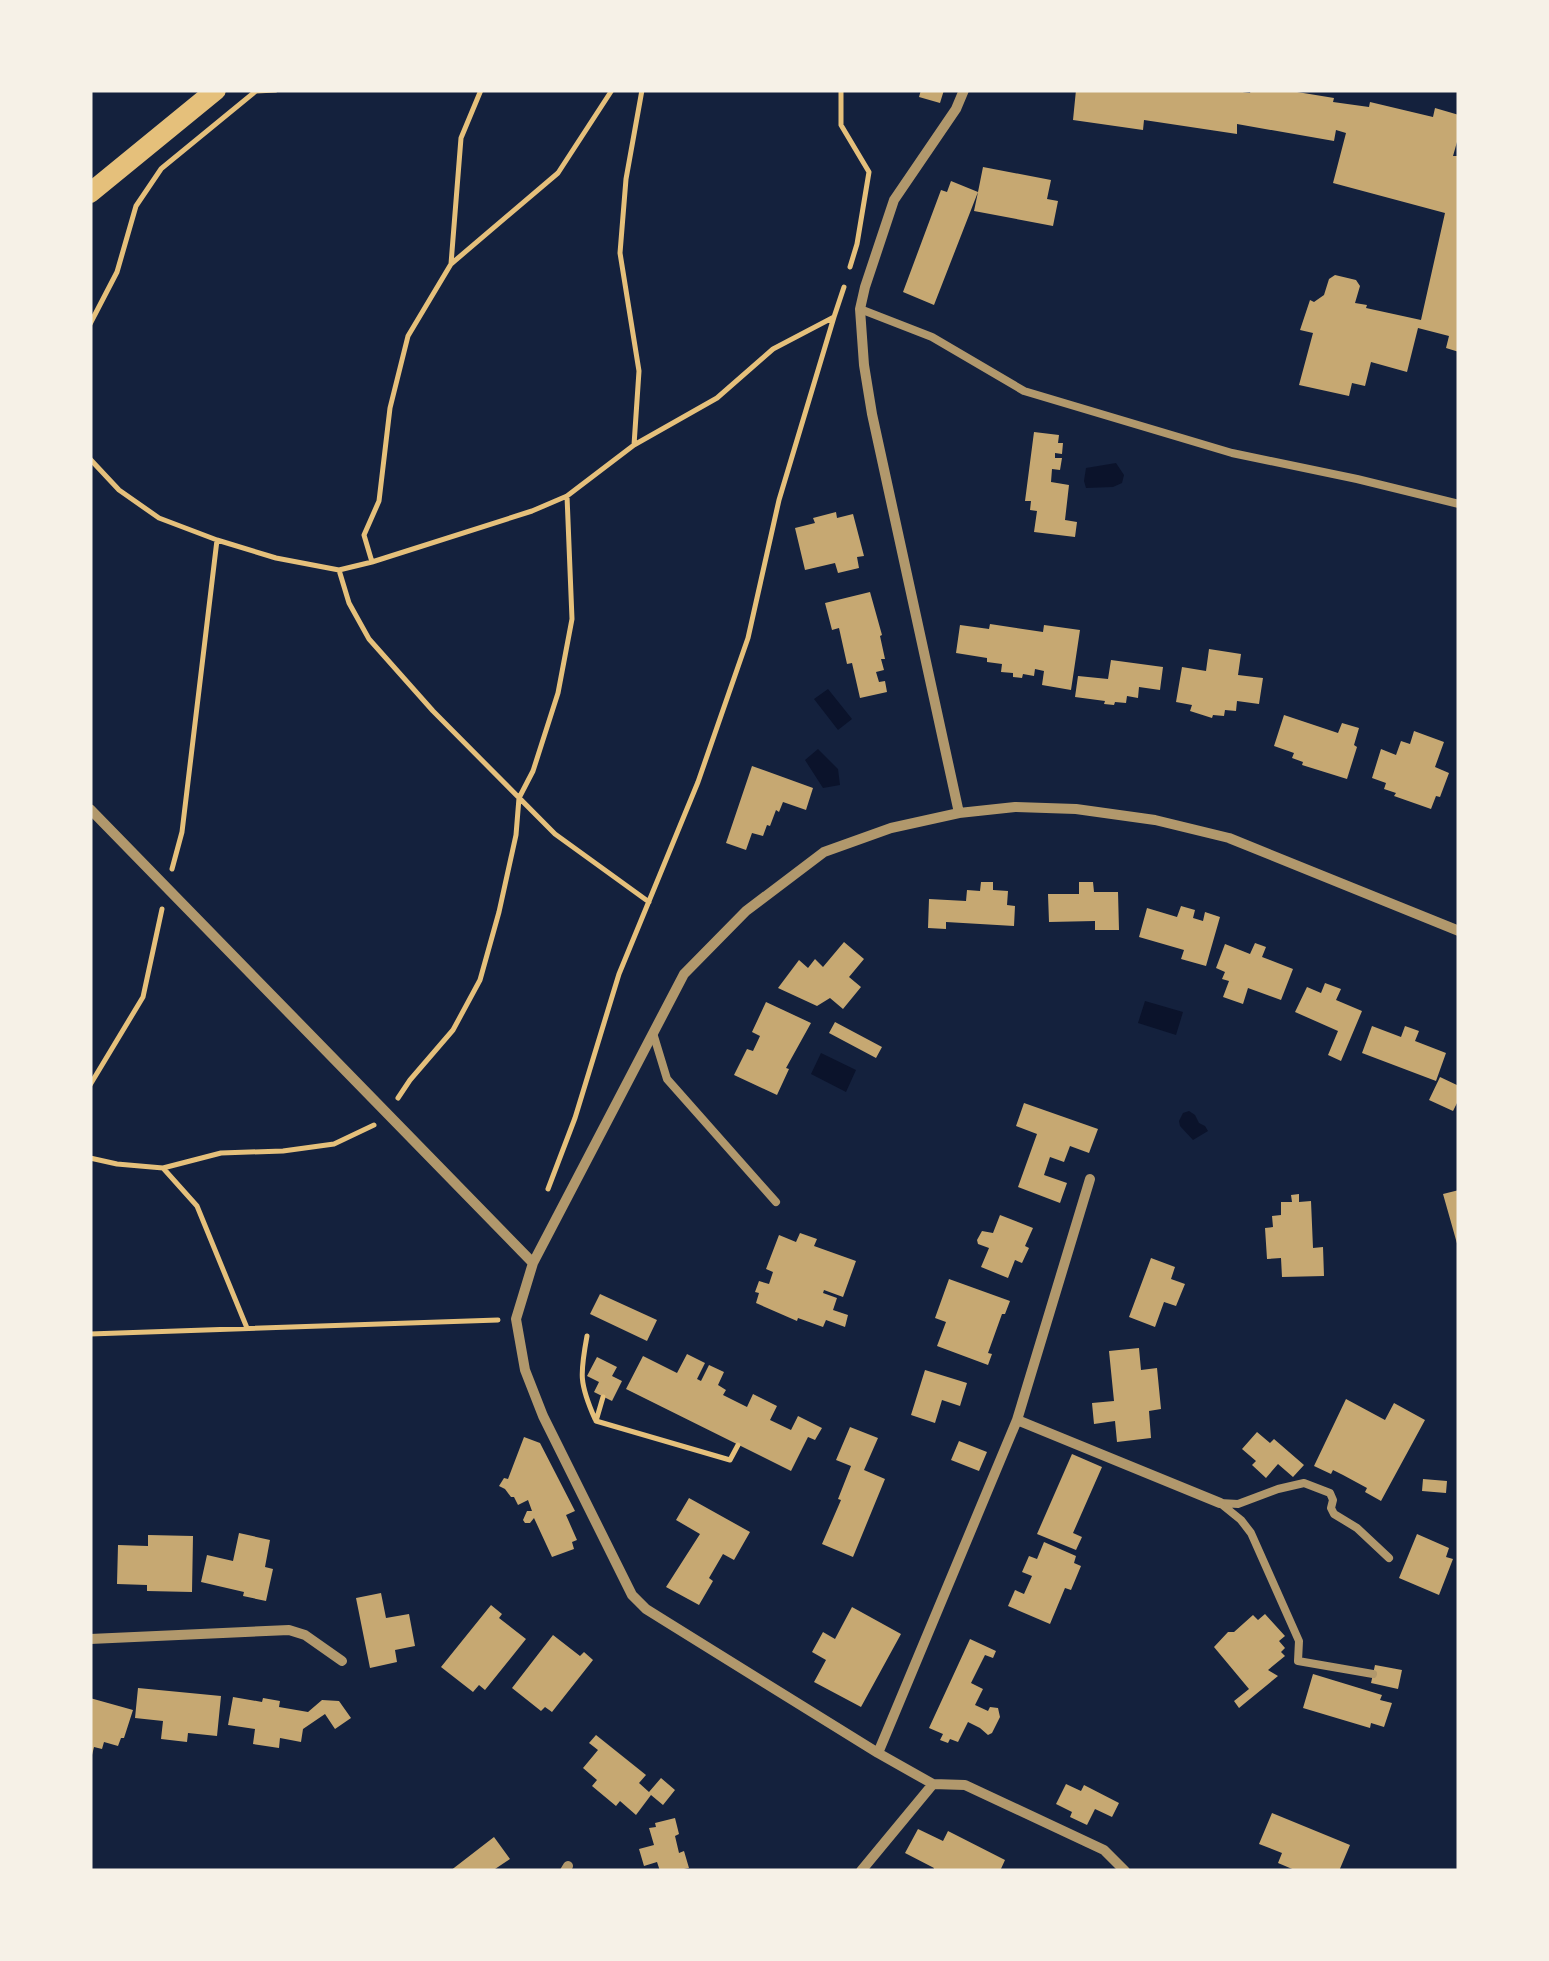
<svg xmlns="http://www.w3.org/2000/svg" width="1549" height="1961" font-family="Figtree,sans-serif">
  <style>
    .water { fill: #0b132b }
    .building { fill: #c6a872 }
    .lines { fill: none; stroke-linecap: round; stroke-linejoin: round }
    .path { stroke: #e5c07b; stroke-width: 5 }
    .service { stroke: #b1986c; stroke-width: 8 }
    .minor { stroke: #b1986c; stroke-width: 10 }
    .secondary { stroke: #e5c07b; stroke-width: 20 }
  </style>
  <rect width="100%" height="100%" fill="#14213d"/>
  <!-- water -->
  <path class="water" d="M1116,463L1124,475L1122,483L1113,487L1086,488L1084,481L1086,468Z
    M828,689L852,719L838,730L814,699Z
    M818,749L838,769L840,785L823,788L805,760Z
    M1145,1001L1183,1012L1176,1035L1138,1023Z
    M821,1053L856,1070L846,1092L811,1074Z
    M1189,1111L1195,1115L1199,1123L1205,1126L1208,1131L1193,1140L1180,1126L1179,1121L1183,1113Z"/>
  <!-- building -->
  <path class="building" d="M921,90H944L940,103L919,97Z
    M1076,90H1227L1250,93L1251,90H1285L1334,98L1333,102L1369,107L1370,102L1433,117L1435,108L1459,115V142H1457L1453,156H1459V352L1446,348L1449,336L1418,328L1407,372L1371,362L1365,386L1352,383L1349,396L1299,385L1313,333L1300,330L1310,300L1314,302L1324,295L1329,279L1335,275L1356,280L1360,286L1355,303L1367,305L1366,308L1421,320L1445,213L1333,183L1346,133L1336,130L1334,141L1237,124V134L1144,120L1143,130L1073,120Z
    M983,167L1051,180L1047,199L1058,201L1053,226L974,211L978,192L934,305L903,292L941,190L947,192L951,181L978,192Z
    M1034,432L1059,435L1058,443H1063L1062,454L1055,453V458H1062L1060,470L1052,469L1051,482L1069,485L1065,520L1077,522L1075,537L1034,532L1037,511L1030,510L1031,501H1025Z
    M836,512L837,518L853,514L864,556L857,557L859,568L838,573L835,563L805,570L795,528L815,523L813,518Z
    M870,592L882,635L880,636L885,659H881L884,670L876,672L879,682L885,681L887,692L860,698L852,663L847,664L839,628L832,630L825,603Z
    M990,624L1043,632L1044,625L1080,630L1071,690L1042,685L1044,671L1035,669L1034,676L1023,674L1022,678L1013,677V673L1001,672L1002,664L987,662V658L956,653L960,625L989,629Z
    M1209,649L1241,654L1238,675L1263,678L1259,704L1237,701L1236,711L1225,710L1224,716L1213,715L1212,718L1190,711L1192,705L1176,702L1182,667L1206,671Z
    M1111,660L1163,667L1160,690L1139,687L1138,698L1127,696L1126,703L1115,702L1114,705L1104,704L1105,701L1075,697L1078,676L1108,679Z
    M1284,715L1338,733L1342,723L1359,728L1354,745L1357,747L1347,779L1302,765L1303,762L1292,758L1294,753L1274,746Z
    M1414,731L1444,742L1435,767L1449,773L1440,797L1436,796L1431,809L1394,796L1396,793L1384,789L1386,783L1372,778L1381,749L1396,755L1401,741L1410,744Z
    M752,766L813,788L806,810L783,802L779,812L776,810L770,826L767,825L763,836L752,833L746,850L726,843Z
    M981,882H993V890L1008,891L1007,905L1015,906L1014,926L946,922V929L928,928L929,899L966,901L967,890L980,891Z
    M1079,882H1093L1094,892H1118L1119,930H1095V921L1049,922L1048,894H1079Z
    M1181,906L1195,910L1193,918L1203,921L1205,912L1220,917L1206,966L1181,959L1184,950L1139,937L1147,908L1177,917Z
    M844,942L864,959L849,977L861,987L843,1009L830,998L817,1006L778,988L799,960L808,968L815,959L823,967Z
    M1255,943L1266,947L1262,957L1293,969L1281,1000L1248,988L1243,1004L1223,997L1229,981L1222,979L1225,972L1216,968L1225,944L1250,954Z
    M1325,983L1341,989L1336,1000L1362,1011L1341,1061L1328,1055L1338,1031L1295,1012L1307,987L1321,993Z
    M766,1002L811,1023L786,1068L789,1069L777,1095L734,1075L747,1049L753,1051L760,1036L752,1032Z
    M835,1022L882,1047L876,1058L829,1033Z
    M1372,1026L1401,1037L1405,1026L1419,1031L1415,1041L1446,1053L1436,1081L1362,1053Z
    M1440,1077L1459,1086V1099L1453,1111L1429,1100Z
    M1024,1103L1098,1129L1089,1153L1070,1146L1064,1162L1050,1157L1044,1175L1067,1183L1060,1203L1018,1187L1037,1134L1016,1126Z
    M1459,1190V1247H1458L1443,1194Z
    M1299,1194V1202L1311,1201L1313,1248L1323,1247L1324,1276L1282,1277L1281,1258L1267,1259L1265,1228L1273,1227L1272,1216L1281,1215V1202H1292L1291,1195Z
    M1000,1215L1033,1228L1025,1246L1029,1248L1022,1263L1015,1260L1008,1278L981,1267L989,1248L978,1244L977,1240L982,1231L993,1233Z
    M800,1233L817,1239L814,1246L856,1261L843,1297L824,1290L823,1293L837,1298L833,1310L848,1315L845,1327L826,1320L823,1327L798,1318L797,1321L756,1303L759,1293L755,1292L759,1281L769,1284L773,1272L766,1269L779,1235L796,1242Z
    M1151,1258L1175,1267L1171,1279L1185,1284L1176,1306L1164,1302L1155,1327L1129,1317Z
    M949,1279L1010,1301L1005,1314H1002L988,1353L992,1354L988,1365L937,1346L946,1322L935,1318Z
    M600,1294L657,1320L647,1341L590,1314Z
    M1139,1348L1141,1370L1157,1368L1161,1409L1149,1411L1151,1438L1117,1442L1115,1421L1094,1424L1092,1403L1114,1401L1109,1351Z
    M687,1354L705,1363L697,1379L701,1381L709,1365L724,1372L718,1385L726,1390L723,1395L747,1407L753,1394L777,1406L770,1420L791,1430L798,1416L822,1428L815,1440L808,1437L791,1471L626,1389L643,1356L677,1373Z
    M597,1357L617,1367L612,1376L622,1381L612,1401L594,1392L599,1382L587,1376Z
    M925,1370L967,1383L960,1406L942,1400L935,1423L911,1415Z
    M1346,1399L1385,1420L1394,1403L1425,1420L1381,1501L1365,1492L1367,1488L1343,1475L1333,1470L1331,1474L1314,1466Z
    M850,1427L878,1438L864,1470L885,1479L853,1557L822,1544L841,1500L838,1499L851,1466L836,1460Z
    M1257,1432L1270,1443L1274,1439L1304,1465L1293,1477L1278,1464L1266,1478L1252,1465L1256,1461L1242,1449Z
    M524,1437L540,1443L575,1511L566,1515L577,1540L572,1542L574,1549L552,1557L534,1518L530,1523H525L523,1520L527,1511H532L528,1500L518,1505L514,1497H511L505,1489L499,1486L504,1478L508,1479Z
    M959,1441L987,1452L979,1471L951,1460Z
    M1072,1454L1102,1467L1073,1533L1082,1537L1076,1550L1037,1534Z
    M1423,1479L1447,1481L1446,1493L1422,1491Z
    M689,1498L750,1532L734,1560L723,1554L709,1578L713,1581L699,1605L666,1587L700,1534L676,1520Z
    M239,1533L270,1540L265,1567L273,1569L266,1601L243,1596L244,1592L201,1582L207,1555L233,1561Z
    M1417,1534L1449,1548L1446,1557L1453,1559L1439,1595L1399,1578Z
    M148,1535L193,1536L192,1592L147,1591V1585L117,1584L118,1545L148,1546Z
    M1044,1542L1076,1556L1074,1563L1081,1566L1071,1590L1065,1588L1050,1624L1008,1606L1015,1590L1024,1594L1032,1576L1022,1572L1029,1556L1037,1559Z
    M381,1593L386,1618L409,1614L415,1646L395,1650L397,1662L370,1668L356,1598Z
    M491,1605L502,1614L499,1618L526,1639L485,1690L479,1685L473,1692L441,1667Z
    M852,1607L901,1634L861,1707L814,1682L826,1660L812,1652L823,1632L835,1639Z
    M1265,1614L1285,1636L1279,1641L1285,1648L1281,1652L1285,1656L1268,1670L1278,1676L1239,1708L1234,1701L1249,1689L1214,1647L1228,1632H1234L1253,1615L1258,1620Z
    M553,1635L580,1656L584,1652L593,1660L552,1712L545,1707L541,1711L512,1688Z
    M970,1639L996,1651L993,1658L985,1655L971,1683L983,1689L975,1705L988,1711L990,1707L998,1708L1000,1717L992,1733L988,1735L980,1728L968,1722L958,1742L950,1739L948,1743L940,1740L943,1734L929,1728Z
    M1375,1665L1402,1670L1398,1689L1371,1683Z
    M1313,1674L1382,1695L1380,1700L1392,1703L1384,1727L1371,1723L1370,1728L1303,1708Z
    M138,1688L221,1696L217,1736L188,1733L187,1742L161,1739L163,1721L135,1718Z
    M233,1697L262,1702L263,1698L280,1701L279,1707L308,1712L322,1700L339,1701L351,1718L335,1729L325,1714L303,1729L301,1742L280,1738L279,1748L253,1744L255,1729L228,1725Z
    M90,1698L133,1710L124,1738H121L118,1746L104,1742L102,1749L94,1747L91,1759Z
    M596,1735L646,1775L639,1783L649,1792L661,1778L675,1790L663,1805L651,1795L636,1815L620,1801L616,1806L592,1786L597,1780L583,1768L598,1750L589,1743Z
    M1066,1784L1081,1791L1084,1785L1119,1803L1112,1817L1095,1809L1087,1825L1070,1817L1072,1812L1056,1804Z
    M1272,1813L1350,1845L1339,1871H1297L1278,1863L1282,1853L1259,1844Z
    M675,1818L679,1834L675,1836L679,1853L684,1851L689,1868L684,1869V1871H660L657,1862L644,1866L639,1849L654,1845L649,1828L656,1827L655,1823Z
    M918,1829L943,1841L948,1831L1005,1860L1000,1871H933L934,1868L905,1853Z
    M494,1837L510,1859L492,1871H450Z"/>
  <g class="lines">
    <!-- path -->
    <path class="path" d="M841,90V125L869,172L857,244L850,267
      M162,168L256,91L276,90
      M451,264L558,173L612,90
      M834,317L844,287
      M90,324L117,272L136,206L161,169
      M634,445L639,371L620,253L626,179L642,90
      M90,459L119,490L159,518L217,540L276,558L339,570L372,562L532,511L567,496L634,445L717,398L773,349L834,317L779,500L748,638L698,782L619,974L575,1118L548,1189
      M372,562L364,535L379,501L390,408L408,336L451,264L461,138L481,90
      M339,570L349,603L369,639L433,711L555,834L649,902
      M172,869L182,832L217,540
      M90,1085L143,997L162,909
      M398,1098L410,1080L453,1030L480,980L499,912L516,835L519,798L533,771L558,693L572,619L567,496
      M90,1158L117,1164L163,1168L197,1206L247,1328
      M163,1168L221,1153L283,1151L334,1144L374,1125
      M90,1334L498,1320
      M587,1336C580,1374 579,1383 595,1419
      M603,1397L596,1421L730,1460L738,1445"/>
    <!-- service -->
    <path class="service" d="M860,309L932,337L1024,391L1232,453L1357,479L1459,504
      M653,1033L667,1079L776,1202
      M1220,1503L1241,1520L1251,1533L1299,1641L1298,1661L1373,1674
      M1220,1503L1238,1504L1278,1489L1304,1483L1330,1493L1333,1500L1331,1508L1334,1514L1357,1528L1389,1558"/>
    <!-- minor -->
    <path class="minor" d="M90,809L533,1263
      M959,813L872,414L864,365L860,309L865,287L894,200L956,109L964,90
      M1017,1420L1220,1503
      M90,1639L289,1630L305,1635L342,1661
      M878,1753L1017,1420L1090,1179
      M565,1871L568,1866
      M861,1871L933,1784
      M1125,1871L1104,1850L965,1785L933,1784L878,1753L662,1619L646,1609L632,1595L543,1416L525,1370L516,1319L533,1263L684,974L746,911L824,852L891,828L959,813L1015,807L1076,809L1155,820L1229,838L1459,931"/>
    <!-- secondary -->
    <path class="secondary" d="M90,193L216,90"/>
  </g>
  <!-- border -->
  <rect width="1549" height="1961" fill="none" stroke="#f6f1e7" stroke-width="185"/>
</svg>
